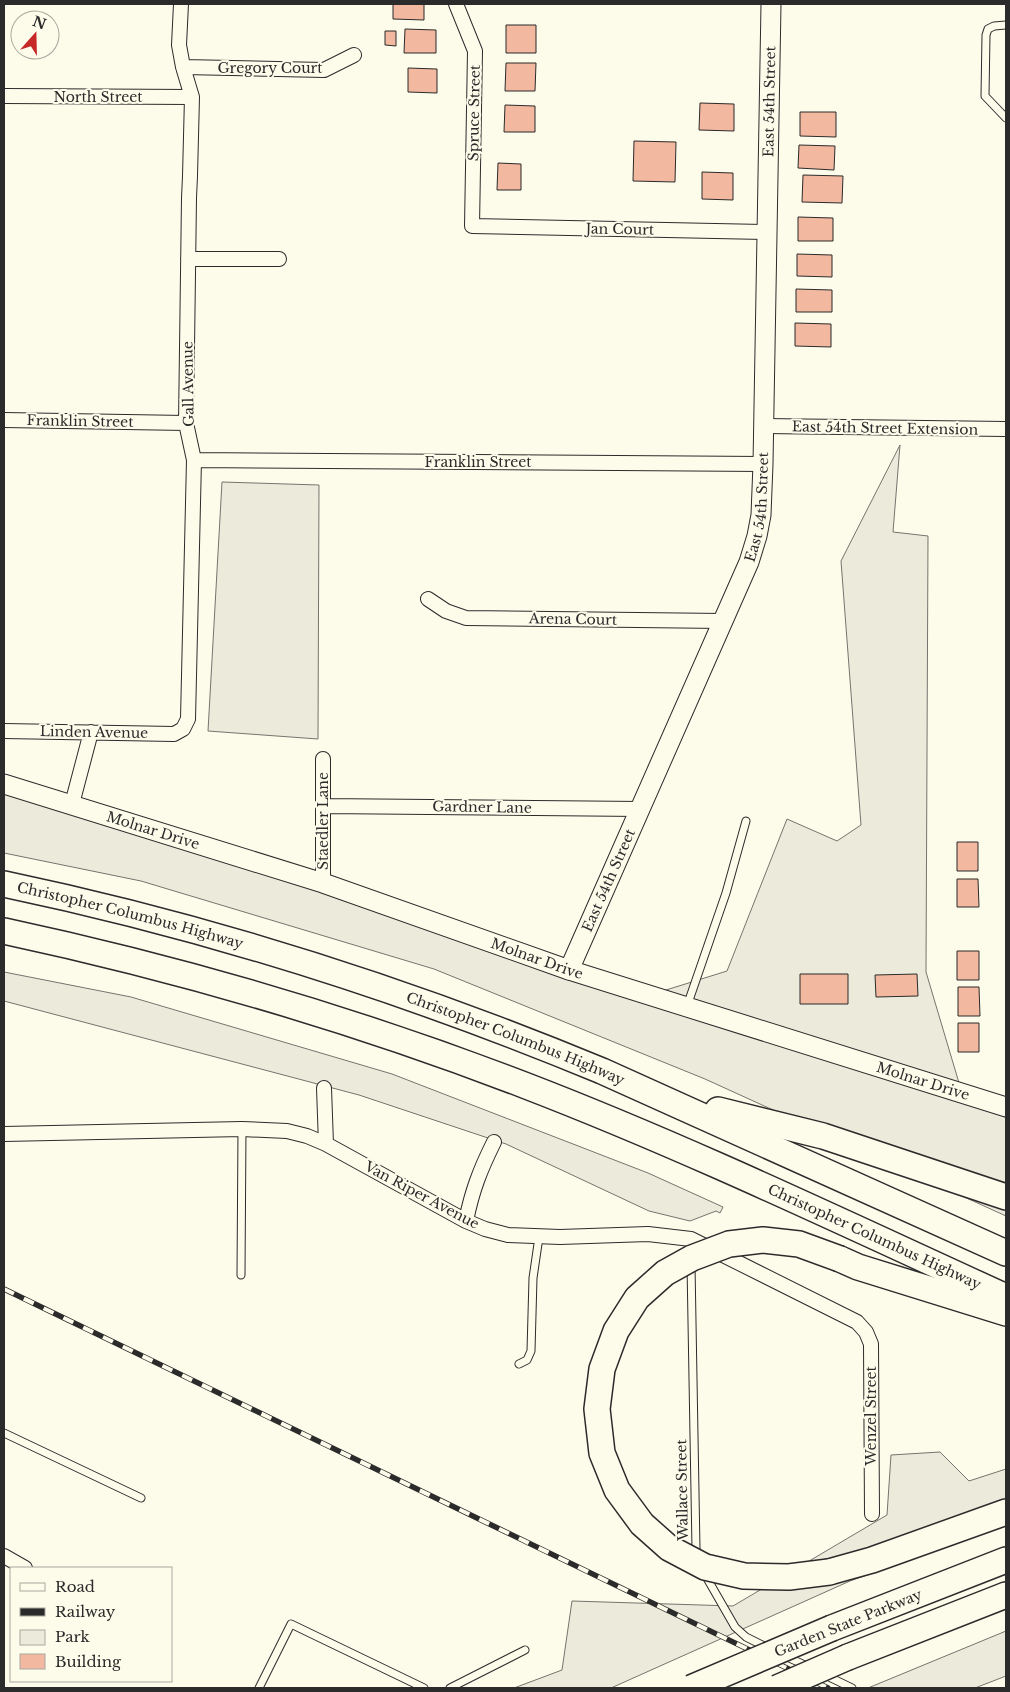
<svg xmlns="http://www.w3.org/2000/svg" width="1010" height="1692" font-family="'Libre Baskerville',serif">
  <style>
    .green { fill: #ecebdb; stroke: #74746e }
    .building { fill: #f2b8a0; stroke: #2b2b2b }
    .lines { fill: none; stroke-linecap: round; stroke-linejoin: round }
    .lane-casing { stroke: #2b2b2b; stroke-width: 9 }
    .street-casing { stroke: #2b2b2b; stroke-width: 16 }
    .secondary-casing { stroke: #2b2b2b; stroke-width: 21 }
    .highway-casing { stroke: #2b2b2b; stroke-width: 28 }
    .lane { stroke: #fdfbea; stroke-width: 7 }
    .street { stroke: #fdfbea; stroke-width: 14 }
    .secondary { stroke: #fdfbea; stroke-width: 19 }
    .highway { stroke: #fdfbea; stroke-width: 25 }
    .rail-casing { stroke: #2b2b2b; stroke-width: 5.5 }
    .rail { stroke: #fdfbea; stroke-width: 4; stroke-dasharray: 11; stroke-linecap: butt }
    .highway-bridge-casing { stroke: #2b2b2b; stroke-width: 28; stroke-linecap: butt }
    .highway-bridge { stroke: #fdfbea; stroke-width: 25 }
    .labels { text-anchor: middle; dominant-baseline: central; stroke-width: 4; stroke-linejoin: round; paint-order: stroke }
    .street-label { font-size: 14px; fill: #2b2b2b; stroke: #fdfbea }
  </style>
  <rect width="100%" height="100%" fill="#fdfbea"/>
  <!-- green -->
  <path class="green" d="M900,445L893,532L928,536L926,972L962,1093L1006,1108V1216L705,1079L434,969L141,881L4,853V792L650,995L727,971L787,819L837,841L861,825L841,561Z
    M222,482L319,485L318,739L208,731Z
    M4,972L131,997L392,1074L648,1173L723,1207L720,1213L716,1211L690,1221L649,1211L506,1144L359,1095L4,1001Z
    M940,1452L969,1481L1006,1469V1525L850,1581L611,1688H514L562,1670L572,1601L733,1606L887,1515L891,1455Z
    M1006,1631V1676L975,1688H868Z"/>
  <!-- building -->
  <path class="building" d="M393,4H424V20L393,19Z
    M506,25H536V53H506Z
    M405,29L436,30V53H404Z
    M385,31H396V46L385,45Z
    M506,63H536L535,91H505Z
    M408,68L437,69V93L408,92Z
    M700,103L734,104V131L699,130Z
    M505,105L535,106V132H504Z
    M800,112H836V137L800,136Z
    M634,141L676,142L675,182L633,181Z
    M799,145L835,146L834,170L798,168Z
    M498,163L521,164V190H497Z
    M702,172L733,173V200L702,199Z
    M803,175L843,176L842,203L802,202Z
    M798,217L833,218V241H798Z
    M797,254L832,255V277L797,276Z
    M796,289L832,290V312H796Z
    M795,323L831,324V347L795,346Z
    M957,842H978V871H957Z
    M957,879H978L979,907H957Z
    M957,951H979V980H957Z
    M800,974H848V1004H800Z
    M917,974L918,996L876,997L875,975Z
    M958,987H979L980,1016H958Z
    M958,1023H979V1052H958Z"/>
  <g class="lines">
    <defs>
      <path id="lane" d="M1006,25L994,26L988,29L986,35L985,96L1006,118
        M687,1006L726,893L746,821
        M691,1265L696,1549L698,1556
        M241,1275L242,1129
        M519,1364L527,1360L531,1351L533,1278L539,1237
        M4,1433L141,1498
        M704,1573L735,1627L746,1637L768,1648
        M785,1656L809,1667
        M823,1674L852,1688
        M259,1688L291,1624L424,1688
        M450,1688L525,1650"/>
      <path id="street" d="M456,4L475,51L472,226L767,232
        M183,67L324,70L354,55
        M4,96L192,97
        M188,259H279
        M4,420L186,423
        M764,426L1006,429
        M194,460L763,464
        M428,599L446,611L466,618L723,621
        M4,731L174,734L183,729L188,719L194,460L186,423L189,198L190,176L192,97L183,67L179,45L181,4
        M72,804L91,732
        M323,806L641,809
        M323,883V759
        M324,1088L326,1144
        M4,1134L242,1129L287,1131L307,1136L326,1144L466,1221L485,1229L508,1235L560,1237L648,1234L691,1239L857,1322L866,1332L871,1344L872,1514
        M466,1221C472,1191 480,1170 494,1142
        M4,1556L25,1568"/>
      <g id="secondary">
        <path id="s1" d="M4,784L323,883L569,970L1006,1107"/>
        <path id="s2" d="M569,970L749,562L757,536L761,515L763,464L771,4"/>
      </g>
      <g id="highway">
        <path id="s3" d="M4,884C209,927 409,991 602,1071L1006,1253"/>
        <path id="s4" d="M4,931C181,969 355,1020 524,1085C688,1148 846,1224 1006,1297"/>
        <path d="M718,1110L823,1136L1006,1197"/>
        <path d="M840,1259L858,1267L1006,1313"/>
        <path d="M829,1572L872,1560L1006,1512"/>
        <path d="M832,1628L1006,1560"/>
        <path d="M848,1657L1006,1595"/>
      </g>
    </defs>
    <!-- lane casing -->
    <use href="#lane" class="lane-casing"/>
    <!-- street casing -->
    <use href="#street" class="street-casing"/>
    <!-- secondary casing -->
    <use href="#secondary" class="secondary-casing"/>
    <!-- highway casing -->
    <use href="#highway" class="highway-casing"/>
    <!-- lane -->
    <use href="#lane" class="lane"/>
    <!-- street -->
    <use href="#street" class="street"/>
    <!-- secondary -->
    <use href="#secondary" class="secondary"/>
    <!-- highway -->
    <use href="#highway" class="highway"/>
    <defs>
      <path id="rail" d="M4,1289L828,1688"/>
    </defs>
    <!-- rail casing -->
    <use href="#rail" class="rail-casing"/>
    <!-- rail -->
    <use href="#rail" class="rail"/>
    <defs>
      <path id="highway-bridge" d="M829,1572L789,1577L744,1576L705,1567L669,1548L642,1524L617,1490L602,1453L597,1409L602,1369L616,1331L637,1298L665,1273L692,1258L729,1244L763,1240L799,1244L840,1259
        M691,1688L832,1628
        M777,1688L848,1657"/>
    </defs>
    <!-- highway-bridge casing -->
    <use href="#highway-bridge" class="highway-bridge-casing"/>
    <!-- highway-bridge -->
    <use href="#highway-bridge" class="highway-bridge"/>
  </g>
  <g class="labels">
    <!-- street labels -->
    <g class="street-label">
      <text x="270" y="68">Gregory Court</text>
      <text x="98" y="97">North Street</text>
      <text stroke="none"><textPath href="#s2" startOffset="908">East 54th Street</textPath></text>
      <text transform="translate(474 113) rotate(-89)">Spruce Street</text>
      <text transform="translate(620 229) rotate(1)">Jan Court</text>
      <text transform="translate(188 384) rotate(-91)">Gall Avenue</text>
      <text transform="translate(80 421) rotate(1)">Franklin Street</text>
      <text transform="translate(885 428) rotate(1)">East 54th Street Extension</text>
      <text x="478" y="462">Franklin Street</text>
      <text stroke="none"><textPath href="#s2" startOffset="502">East 54th Street</textPath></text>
      <text transform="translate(573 619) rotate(1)">Arena Court</text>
      <text transform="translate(94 732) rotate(1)">Linden Avenue</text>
      <text transform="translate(482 807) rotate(1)">Gardner Lane</text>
      <text transform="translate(323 821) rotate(-90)">Staedler Lane</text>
      <text stroke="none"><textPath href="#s1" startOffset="156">Molnar Drive</textPath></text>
      <text stroke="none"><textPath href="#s2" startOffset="98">East 54th Street</textPath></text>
      <text stroke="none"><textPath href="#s3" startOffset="130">Christopher Columbus Highway</textPath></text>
      <text stroke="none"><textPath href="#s1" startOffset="561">Molnar Drive</textPath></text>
      <text stroke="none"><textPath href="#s3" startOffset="535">Christopher Columbus Highway</textPath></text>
      <text stroke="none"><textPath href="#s1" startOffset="966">Molnar Drive</textPath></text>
      <text transform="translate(422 1195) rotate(28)">Van Riper Avenue</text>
      <text stroke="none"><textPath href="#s4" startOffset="925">Christopher Columbus Highway</textPath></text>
      <text transform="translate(871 1416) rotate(-90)">Wenzel Street</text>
      <text transform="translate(682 1490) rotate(-91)">Wallace Street</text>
      <text transform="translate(848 1623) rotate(-22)">Garden State Parkway</text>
    </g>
  </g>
  <!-- border -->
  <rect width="1010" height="1692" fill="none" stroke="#2b2b2b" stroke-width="10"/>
  <!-- legend -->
  <rect x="10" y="1567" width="162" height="115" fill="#fdfbea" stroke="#a9a89e"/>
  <rect x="20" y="1583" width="25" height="8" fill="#fdfbea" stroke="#a9a89e"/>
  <text x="55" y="1592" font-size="15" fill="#2b2b2b">Road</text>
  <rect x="20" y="1608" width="25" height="8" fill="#2b2b2b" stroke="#a9a89e"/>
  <text x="55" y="1617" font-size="15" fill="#2b2b2b">Railway</text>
  <rect x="20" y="1630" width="25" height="15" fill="#ecebdb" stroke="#a9a89e"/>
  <text x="55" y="1642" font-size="15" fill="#2b2b2b">Park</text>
  <rect x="20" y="1654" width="25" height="15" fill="#f2b8a0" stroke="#a9a89e"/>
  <text x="55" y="1667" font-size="15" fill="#2b2b2b">Building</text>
  <!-- north arrow -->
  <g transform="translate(35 35) rotate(20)"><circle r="24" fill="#fdfbea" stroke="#a9a89e"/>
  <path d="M0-4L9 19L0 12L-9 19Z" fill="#c62828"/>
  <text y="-8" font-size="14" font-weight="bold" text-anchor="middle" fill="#2b2b2b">N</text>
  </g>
</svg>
